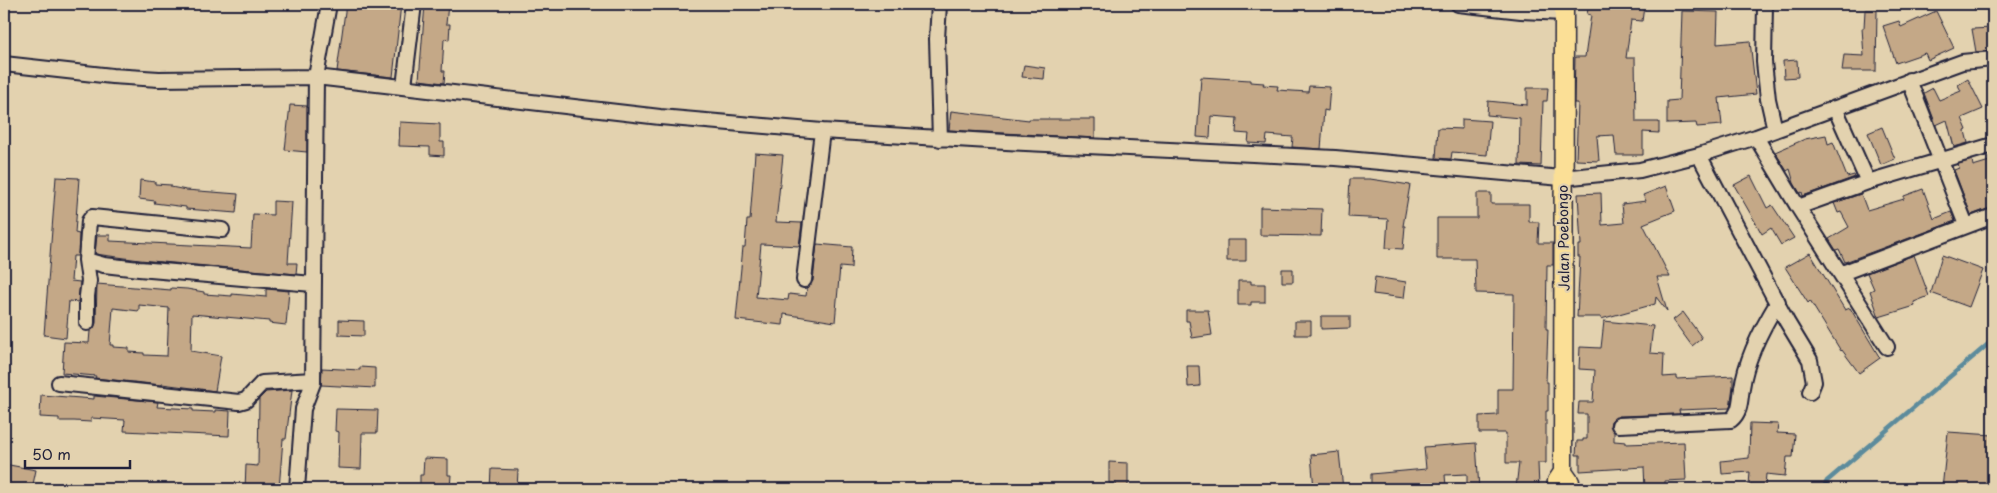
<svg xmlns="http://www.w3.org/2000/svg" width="1997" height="493" font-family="'Playpen Sans',sans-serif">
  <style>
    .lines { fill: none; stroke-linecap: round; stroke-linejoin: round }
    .stream { stroke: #5b8b9c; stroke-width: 4.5 }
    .building { fill: #c4a887; stroke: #22223b; fill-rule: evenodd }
    .minor-casing { stroke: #22223b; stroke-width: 18 }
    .major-casing { stroke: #22223b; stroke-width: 21 }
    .minor { stroke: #e3d2af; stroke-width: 14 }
    .major { stroke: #fbdf96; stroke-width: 18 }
    .labels { text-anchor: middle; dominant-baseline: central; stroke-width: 4.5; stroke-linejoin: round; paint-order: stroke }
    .street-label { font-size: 14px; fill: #22223b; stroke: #e3d2af }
  </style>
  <rect width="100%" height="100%" fill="#e3d2af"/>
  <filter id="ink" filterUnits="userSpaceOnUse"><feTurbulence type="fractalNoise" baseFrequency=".02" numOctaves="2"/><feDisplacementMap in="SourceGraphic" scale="10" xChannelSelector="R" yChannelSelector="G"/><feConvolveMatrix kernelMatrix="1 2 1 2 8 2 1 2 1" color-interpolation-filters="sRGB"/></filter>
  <g filter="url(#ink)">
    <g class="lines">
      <!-- stream -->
      <path class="stream" d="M1823,489L1827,481L1993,340"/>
    </g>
    <!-- building -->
    <path class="building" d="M346,4H401L393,77L337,71Z
      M425,4H448L446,24H450L449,40L444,39L442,71H445L444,83L419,80Z
      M1589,4H1618L1644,7L1642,21L1631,20L1626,58H1635L1636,122H1659V133L1643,132V155H1616L1614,135L1597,136L1599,161L1576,160L1578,103H1574L1575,57H1585L1591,15L1587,14Z
      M1865,10H1877L1876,71H1842L1844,55L1864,56L1862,28H1864Z
      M1682,11L1718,12L1717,44L1750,41L1756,94L1719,98L1722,125L1697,127L1696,123L1667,124V101L1679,100Z
      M1936,11L1954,48L1928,60L1925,53L1896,63L1883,26L1899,21L1901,27Z
      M1993,28V50L1976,52L1972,29Z
      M1797,60L1798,77L1784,78L1783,61Z
      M1024,65L1045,68L1044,79L1022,77Z
      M1201,77L1250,80V82L1264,83L1263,85L1278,86L1277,90L1308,92L1309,86L1330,87L1328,111L1324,110L1321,149L1292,147L1293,137L1267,135L1266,144L1248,143L1249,134L1236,133L1237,118L1211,116L1210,138L1197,137Z
      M1968,79L1983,109L1962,118L1967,130L1965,131L1968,143L1954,147L1947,120L1936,125L1924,93L1933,88L1939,100L1961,91L1958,85Z
      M1527,88H1548L1547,101H1543L1541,166L1519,165L1520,118L1487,115L1488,101L1527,105Z
      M290,105L307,106V152L285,150Z
      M951,111L1029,120V119H1095V138L949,130Z
      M1462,119L1490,121L1487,155L1452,152L1451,159L1436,158L1438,128L1462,129Z
      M400,122L440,124V142H444V156L430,155V147L399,146Z
      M1882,127L1895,159L1881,165L1868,133Z
      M1826,135L1828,144L1833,142L1847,177L1854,175L1855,177L1803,196L1802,192L1800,193L1794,183L1790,169L1787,171L1775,152L1805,139Z
      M755,153L783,155L776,222L802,223L799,246L761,244L756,297L788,300L789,294L806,296L807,288L813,281L817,244L852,247L851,268L840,267L835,322L784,314L783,325L736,320L743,247H745L747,220H750Z
      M1972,160L1973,166L1993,160V207L1971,215L1954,170L1959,168L1958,164Z
      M1751,176L1767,208L1772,205L1794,238L1781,245L1771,228L1762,234L1734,185Z
      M56,177L79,178L75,233L79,234L78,256H73L71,281L80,282L78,302L69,301L66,338L44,335Z
      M1350,179H1370L1410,185L1403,226H1405L1403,249L1386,248L1388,219L1348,217Z
      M140,180L155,182V184L171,185V187L186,190L238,194L236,213L186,209V207L154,203L155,201L139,199Z
      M1666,186L1675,211L1643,224L1670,277H1657L1667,311L1656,297L1655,304L1601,319V317H1577L1580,257H1578V245H1581L1578,194L1601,193L1602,225L1624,223L1622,204L1646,201L1643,195Z
      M1923,189L1934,219L1951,212L1955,221L1845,262L1839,249L1836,250L1829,239L1849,227L1841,212L1838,213L1834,203L1861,194L1867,210L1904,199V196Z
      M1477,193H1491V204H1529V222H1539L1538,243H1553V265H1547L1546,329H1548L1546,382H1548V411H1546V463H1538L1539,488L1516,487L1519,463H1506V433H1479V416L1498,415V389H1513L1514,294L1476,293L1475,259H1437V218H1477Z
      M273,201L292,202L288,263H297L296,274L140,260L95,254L97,235H110V241L251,248L253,214L273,215Z
      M1260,207L1322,209L1321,236L1260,235Z
      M1227,240H1246V261H1227Z
      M1810,253L1845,310L1850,308L1880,358L1859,373L1842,350L1841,351L1810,301L1808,303L1785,267Z
      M1914,255L1929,296L1914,302L1915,306L1879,317L1870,291L1874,289L1867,273Z
      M1942,255L1983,270L1969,307L1931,293Z
      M1282,269H1293V282H1282Z
      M1375,277L1406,282L1404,298L1373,294Z
      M1238,281H1251V284H1265V302H1251V305H1238Z
      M97,284L171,290V288L187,289L204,292V294L232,296V294L266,297V289L289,291L286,325L269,323V321L192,314L191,351L221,356L215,391L162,384V385L95,378L96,376L62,373L64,342L89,343L90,331L94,328L96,323ZM139,305L169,308L167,356L144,355V353L129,352V348L113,347V345H110L113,308L139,311Z
      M1186,310H1208L1212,335L1192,338L1189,321H1186Z
      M1683,312L1702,338L1692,346L1673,320Z
      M1321,316H1350V328L1321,329Z
      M339,320L364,321V336L339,335Z
      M1295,321H1311V335H1295Z
      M1604,321L1653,326L1650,353L1664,354L1663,377L1677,376V379L1733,376V386L1730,408L1679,410L1680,414L1619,416L1611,421L1610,426L1614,432V441L1626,442V444L1684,442L1686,480L1665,481V489H1645L1644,467L1580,471V455H1576L1577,441H1583V439H1587V414H1578L1579,402H1593L1595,370L1579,369L1580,347L1601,348Z
      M1187,366H1199L1200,386L1188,387Z
      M360,367L375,368V388L321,385L322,368L360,370Z
      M292,390L286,439H283L279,489H245L246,465L258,466L259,399L266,392Z
      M41,395L94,399V396L158,402L157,407L193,409V411L215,412V410L230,411L229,436L124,431L125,420L91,418V422L74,421H59V418L40,417Z
      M336,409L378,410L377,433H362L361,469L338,468L339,432L335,431Z
      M1750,423L1778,424L1777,433L1795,434L1793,457H1787L1785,476L1766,474L1765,486L1749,485L1750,472L1722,474L1721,461L1749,458Z
      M1948,432L1993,435L1992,489H1942Z
      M1476,443L1479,489H1467V474L1445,475L1446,486H1442V489H1371V474L1426,469L1424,447Z
      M1339,452L1343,489H1314L1311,455Z
      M424,458L448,459V475H451L450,488H420V475H423Z
      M1109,462L1128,463V489H1116V483H1109Z
      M4,464L36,470L32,489L4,484Z
      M492,469L518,470L517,489H491Z"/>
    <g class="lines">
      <defs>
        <path id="minor" d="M329,4L316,77L660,117L822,131L1006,142L1335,158L1562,178L1640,170L1699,155L1756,137L1962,62L1993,59
          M939,4L937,39L940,139
          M1458,4L1521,11L1564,13
          M1765,4L1764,62L1768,99L1775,130
          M4,64L112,76L159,79L316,77L313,383L303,409L297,489
          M1909,80L1966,225
          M404,86L414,4
          M1835,108L1868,182
          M1756,137L1798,207L1887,347
          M1699,155L1787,322L1810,360L1814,382L1810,392
          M1798,207L1868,182L1993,145
          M222,230L92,217L89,221L86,260L104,265L139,269L313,284
          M86,260L89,281L87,296V323
          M1842,273L1993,216
          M804,280L822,131
          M59,383L239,402L246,400L262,383L313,380
          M1619,425L1731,420C1741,412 1740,400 1742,388C1746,358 1762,328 1778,302"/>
        <path id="major" d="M1563,472L1570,482V489
          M1556,489L1557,481L1563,472L1564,4"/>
      </defs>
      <!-- minor casing -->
      <use href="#minor" class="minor-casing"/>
      <!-- major casing -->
      <use href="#major" class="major-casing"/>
      <!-- minor -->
      <use href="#minor" class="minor"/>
      <!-- major -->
      <use href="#major" class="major"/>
    </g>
  </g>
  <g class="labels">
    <!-- street labels -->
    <g class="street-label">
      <text transform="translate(1563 238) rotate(-91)">Jalan Poebongo</text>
    </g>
  </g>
  <!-- margin -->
  <rect width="1997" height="493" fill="none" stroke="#e3d2af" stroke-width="20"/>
  <rect x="10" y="10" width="1977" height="473" fill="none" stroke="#22223b" stroke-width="2" filter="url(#ink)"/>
  <!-- scale -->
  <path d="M25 460v8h105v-8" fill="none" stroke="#22223b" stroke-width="2.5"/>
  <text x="32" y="460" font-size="15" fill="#22223b" stroke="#e3d2af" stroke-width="4" paint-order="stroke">50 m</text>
</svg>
